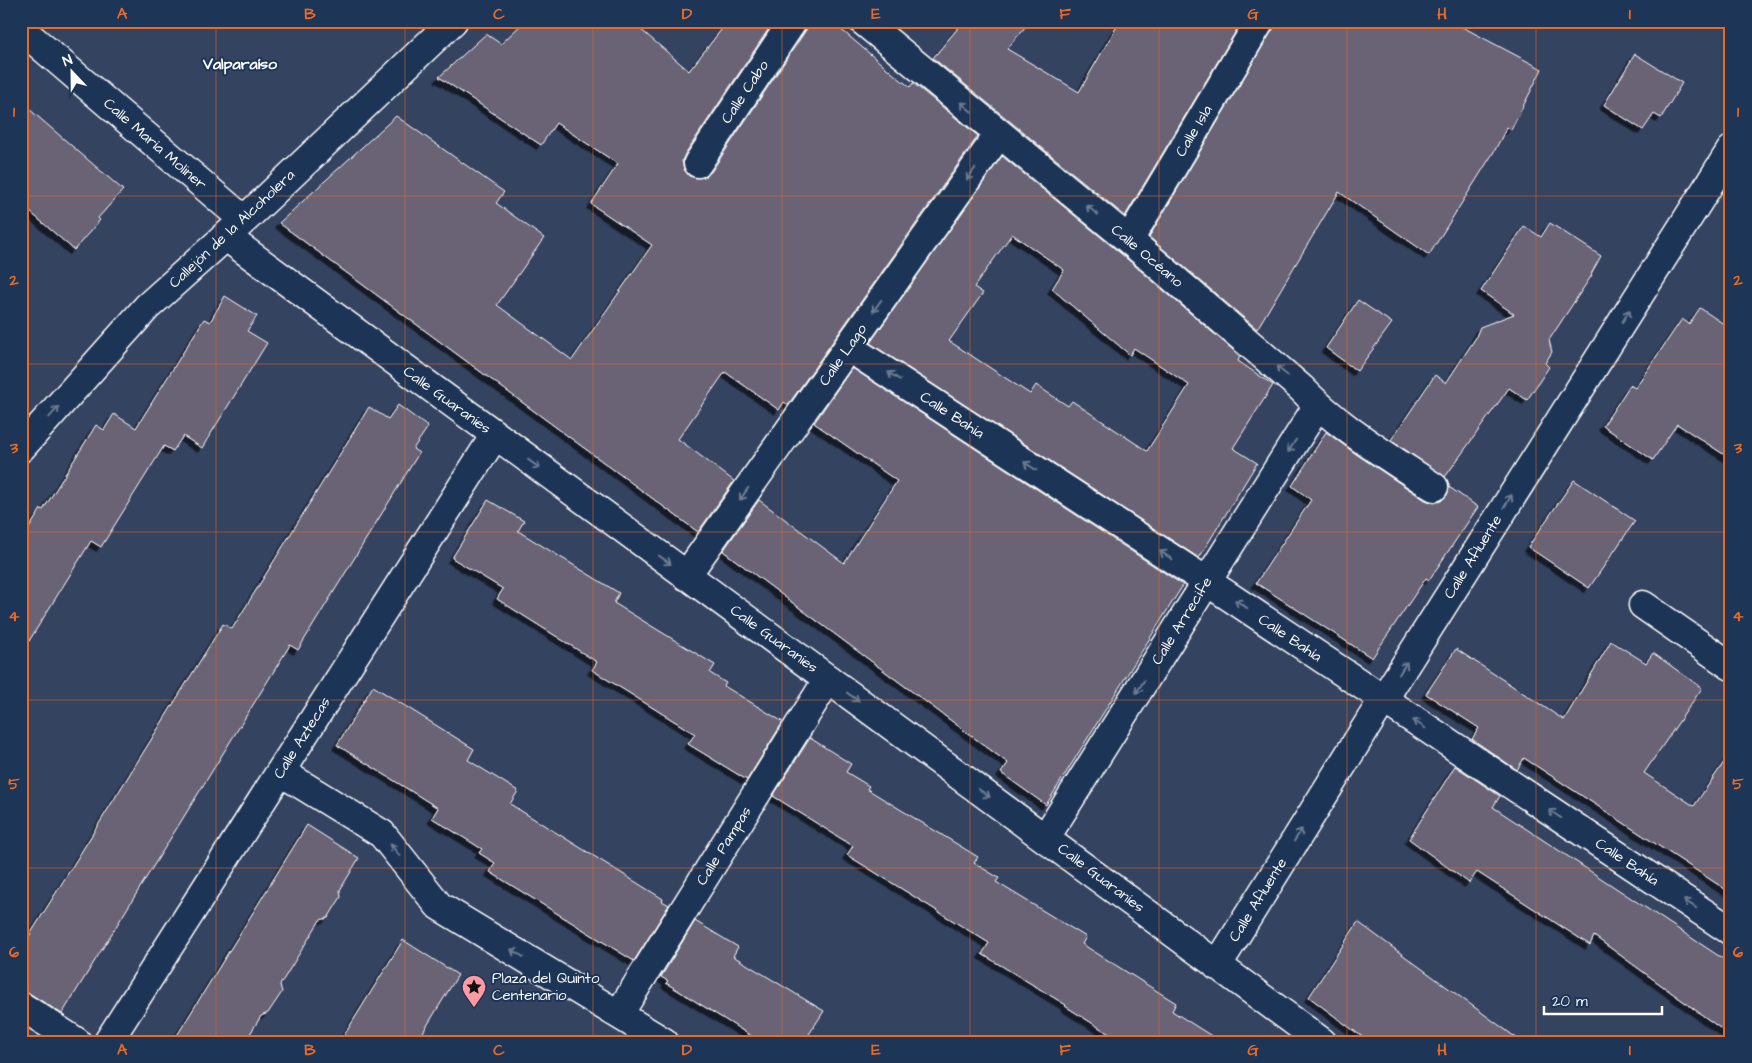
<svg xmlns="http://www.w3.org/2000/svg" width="1752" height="1063" font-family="'Architects Daughter',sans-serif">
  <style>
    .building { fill: #696475; stroke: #fff; fill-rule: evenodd; filter: url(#shadow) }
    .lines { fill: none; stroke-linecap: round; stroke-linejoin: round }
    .pedestrian-casing { stroke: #fff; stroke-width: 31 }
    .minor-casing { stroke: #fff; stroke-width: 31 }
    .pedestrian { stroke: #1d3557; stroke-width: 28 }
    .minor { stroke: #1d3557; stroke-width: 28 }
    .oneway { stroke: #6c7c92 }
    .grid { fill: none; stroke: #ea6a24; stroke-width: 1; stroke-opacity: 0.55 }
    .labels { text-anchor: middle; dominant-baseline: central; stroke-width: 4; stroke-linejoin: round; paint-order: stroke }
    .street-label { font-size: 15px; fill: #fff; stroke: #1d3557 }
    .poi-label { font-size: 15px; fill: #fff; stroke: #1d3557; text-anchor: start }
    .neighbourhood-label { font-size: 16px; font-weight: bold; fill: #fff; stroke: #1d3557 }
    .neatline { fill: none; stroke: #ea6a24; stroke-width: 2 }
    .grid-label { font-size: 16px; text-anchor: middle; font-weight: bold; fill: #ea6a24 }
  </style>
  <defs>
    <filter id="shadow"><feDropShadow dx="-4.5" dy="4.5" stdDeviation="0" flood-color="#0009"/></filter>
  </defs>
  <rect width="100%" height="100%" fill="#344360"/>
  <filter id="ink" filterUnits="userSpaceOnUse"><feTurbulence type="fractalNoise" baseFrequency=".02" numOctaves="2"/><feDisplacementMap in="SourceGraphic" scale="10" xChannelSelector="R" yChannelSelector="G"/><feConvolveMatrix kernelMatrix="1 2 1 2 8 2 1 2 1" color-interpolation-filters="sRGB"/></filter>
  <g filter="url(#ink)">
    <!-- building -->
    <path class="building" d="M525,21H631L689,71L728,21H774L685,154L682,161L684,169L689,176L696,178L704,177L711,172L806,30L808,21H831L896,76L910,87L913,83L978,136L788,405L784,402L779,410L725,372L678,439L734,481L698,532L279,223L396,116L504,192L496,203L544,238L497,305L572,360L652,245L591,204L618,164L556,123L541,145L439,77L486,34L501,44Z
      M964,21H1030L1007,49L1079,92L1120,21H1242L1125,216L933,58Z
      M1276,21H1451L1542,69L1511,130L1507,127L1495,150L1429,255L1339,192L1257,329L1149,237L1273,29Z
      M1635,54L1682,83L1661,118L1654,114L1643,130L1604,105Z
      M21,102L123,190L98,218L100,220L74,250L21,204Z
      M1002,156L1119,252L1240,356L1238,361L1273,385L1233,448L1257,463L1199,558L870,343ZM1012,234L1064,270L1052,289L1130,355L1134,348L1189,385L1147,451L1072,401L1068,406L1036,385L1030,394L949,341L983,293L974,287Z
      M1550,223L1601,256L1591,274L1592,275L1549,340L1552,352L1545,363L1549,367L1527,400L1509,388L1445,477L1391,440L1435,375L1446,383L1475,339L1480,327L1514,314L1481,291L1524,226L1541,237Z
      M225,296L257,316L247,331L267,343L202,448L183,436L173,451L164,446L101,547L91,541L21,654V541L41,509L43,510L96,425L104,430L114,414L136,428L204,319L210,322Z
      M1358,300L1392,323L1357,371L1326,348Z
      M1700,308L1731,329V459L1677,424L1653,460L1603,426L1630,385L1635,388L1682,319L1689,324Z
      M852,368L1183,585L1046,805L1001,773L1008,763L723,551L759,500L844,563L897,481L814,423Z
      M398,405L428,427L413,449L419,453L298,650L290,645L62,1014L29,993L21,990V949L223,624L232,629L369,407L388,419Z
      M1326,432L1356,454L1425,500L1434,503L1441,501L1447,495L1449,487L1478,507L1429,580L1426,578L1372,658L1256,583L1311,500L1292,486Z
      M1574,480L1635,521L1589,588L1528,547Z
      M488,500L524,521L518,531L619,593L614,603L715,665L710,673L726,683L724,686L783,722L747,780L688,744L695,734L592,670L597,662L497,599L503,589L452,558Z
      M1611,641L1646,663L1653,653L1702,688L1644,773L1694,806L1731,752V893L1524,758L1517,770L1472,739L1479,728L1426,694L1456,649L1564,720Z
      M373,686L474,749L468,760L518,791L510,804L663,899L662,901L669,905L634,961L490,872L495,863L479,853L482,849L432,818L438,808L337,745Z
      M810,738L851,764L846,772L869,786L867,789L978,857L974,863L999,878L996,882L1086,937L1082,944L1176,1003L1172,1011L1221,1042H1122L1065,1006L1066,1005L982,954L989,943L847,855L853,846L773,796Z
      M1455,766L1500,796L1493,807L1731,964V1036L1594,936L1590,945L1477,872L1469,883L1409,839Z
      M307,825L359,858L340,890L341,897L328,918L320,920L280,985L282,992L268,1013L261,1016L245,1042H173Z
      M695,921L738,947L733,956L824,1011L804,1042H761L666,983L668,981L661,977Z
      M1358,922L1522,1042H1369L1309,997Z
      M403,940L458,975L417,1042H340Z"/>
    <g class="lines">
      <defs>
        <path id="pedestrian" d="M21,1006L77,1042
          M619,1014L828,679"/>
        <path id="minor" d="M863,21L1129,240L1301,388C1339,428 1388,456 1434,487
          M21,29L244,220
          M698,163L793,21
          M225,236L1322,1042
          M1129,240L1260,21
          M848,347L1206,581L1731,931
          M21,448L147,307L244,220L453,21
          M686,576L999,134
          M1643,605L1731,666
          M281,772L382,834L439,906L664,1042
          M1046,837L1318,405
          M1217,966L1383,700L1731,150
          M108,1042L495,435"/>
      </defs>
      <!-- pedestrian casing -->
      <use href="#pedestrian" class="pedestrian-casing"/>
      <!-- minor casing -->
      <use href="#minor" class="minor-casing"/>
      <!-- pedestrian -->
      <use href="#pedestrian" class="pedestrian"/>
      <!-- minor -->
      <use href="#minor" class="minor"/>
    </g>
    <!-- one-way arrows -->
    <defs><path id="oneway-shaft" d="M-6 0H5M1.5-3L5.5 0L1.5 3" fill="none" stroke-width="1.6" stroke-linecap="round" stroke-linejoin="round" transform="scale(1.25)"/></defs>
    <g class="oneway">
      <use href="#oneway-shaft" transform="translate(966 107) rotate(-140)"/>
      <use href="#oneway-shaft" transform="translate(971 174) rotate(125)"/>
      <use href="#oneway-shaft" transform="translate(1092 210) rotate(-141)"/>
      <use href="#oneway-shaft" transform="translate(877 306) rotate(125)"/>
      <use href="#oneway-shaft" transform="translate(1626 316) rotate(-58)"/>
      <use href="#oneway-shaft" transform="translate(1282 371) rotate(-140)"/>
      <use href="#oneway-shaft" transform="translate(894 376) rotate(-147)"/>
      <use href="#oneway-shaft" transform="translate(54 412) rotate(-48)"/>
      <use href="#oneway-shaft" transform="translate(1292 446) rotate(122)"/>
      <use href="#oneway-shaft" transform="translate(534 464) rotate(36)"/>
      <use href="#oneway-shaft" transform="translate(1030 466) rotate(-147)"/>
      <use href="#oneway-shaft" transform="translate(744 494) rotate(125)"/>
      <use href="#oneway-shaft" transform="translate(1508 501) rotate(-58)"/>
      <use href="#oneway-shaft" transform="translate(1166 555) rotate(-147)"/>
      <use href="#oneway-shaft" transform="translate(665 560) rotate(36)"/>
      <use href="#oneway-shaft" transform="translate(1241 604) rotate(-146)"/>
      <use href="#oneway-shaft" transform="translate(1403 668) rotate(-58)"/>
      <use href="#oneway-shaft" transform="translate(1140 687) rotate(122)"/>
      <use href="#oneway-shaft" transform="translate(853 697) rotate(36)"/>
      <use href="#oneway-shaft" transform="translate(1419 724) rotate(-146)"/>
      <use href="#oneway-shaft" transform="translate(984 793) rotate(36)"/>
      <use href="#oneway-shaft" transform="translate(1555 814) rotate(-146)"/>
      <use href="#oneway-shaft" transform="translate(1298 835) rotate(-58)"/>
      <use href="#oneway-shaft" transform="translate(395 850) rotate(-128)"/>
      <use href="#oneway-shaft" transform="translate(1690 904) rotate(-146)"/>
      <use href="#oneway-shaft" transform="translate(517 953) rotate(-149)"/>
    </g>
  </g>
  <!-- grid -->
  <path class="grid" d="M216,21V1042M405,21V1042M593,21V1042M782,21V1042M970,21V1042M1159,21V1042M1347,21V1042M1536,21V1042M21,196H1731M21,364H1731M21,532H1731M21,700H1731M21,868H1731"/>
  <!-- icons -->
  <defs>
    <symbol id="sight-pin" viewBox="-11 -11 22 30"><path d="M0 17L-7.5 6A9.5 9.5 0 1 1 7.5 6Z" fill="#ff9aa2" stroke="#1d3557"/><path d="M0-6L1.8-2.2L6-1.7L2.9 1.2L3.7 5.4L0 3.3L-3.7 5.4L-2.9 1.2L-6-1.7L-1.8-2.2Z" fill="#111"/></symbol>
  </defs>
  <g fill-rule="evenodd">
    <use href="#sight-pin" x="460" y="973" width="28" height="38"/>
  </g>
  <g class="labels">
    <!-- street labels -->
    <g class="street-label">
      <text transform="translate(745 92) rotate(-56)">Calle Cabo</text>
      <text transform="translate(1194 131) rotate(-59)">Calle Isla</text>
      <text transform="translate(155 144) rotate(41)">Calle María Moliner</text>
      <text transform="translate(232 229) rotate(-43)">Callejón de la Alcoholera</text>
      <text transform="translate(1147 256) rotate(40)">Calle Océano</text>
      <text transform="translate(843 355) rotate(-55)">Calle Lago</text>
      <text transform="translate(447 400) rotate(36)">Calle Guaraníes</text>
      <text transform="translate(952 415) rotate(33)">Calle Bahía</text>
      <text transform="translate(1473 557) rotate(-58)">Calle Afluente</text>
      <text transform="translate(1182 621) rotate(-58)">Calle Arrecife</text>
      <text transform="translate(1290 638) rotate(34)">Calle Bahía</text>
      <text transform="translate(774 639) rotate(36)">Calle Guaraníes</text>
      <text transform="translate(302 738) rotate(-58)">Calle Aztecas</text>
      <text transform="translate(724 846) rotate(-58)">Calle Pampas</text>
      <text transform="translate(1627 862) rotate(34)">Calle Bahía</text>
      <text transform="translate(1101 878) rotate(37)">Calle Guaraníes</text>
      <text transform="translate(1258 900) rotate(-58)">Calle Afluente</text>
    </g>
    <!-- poi labels -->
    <g class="poi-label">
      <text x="492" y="978">Plaza del Quinto<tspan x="492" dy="17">Centenario</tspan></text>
    </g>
    <!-- neighbourhood labels -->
    <g class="neighbourhood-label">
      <text x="240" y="64">Valparaíso</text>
    </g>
  </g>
  <!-- margin -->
  <rect width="1752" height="1063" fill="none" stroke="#1d3557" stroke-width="55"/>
  <!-- north arrow -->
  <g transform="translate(72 72) rotate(338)" stroke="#1d3557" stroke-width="4" paint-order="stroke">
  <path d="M0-4L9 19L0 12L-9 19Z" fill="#ffffff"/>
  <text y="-8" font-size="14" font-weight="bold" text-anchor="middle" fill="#ffffff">N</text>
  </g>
  <!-- scale -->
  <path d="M1544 1006v8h118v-8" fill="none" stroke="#ffffff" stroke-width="2.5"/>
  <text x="1552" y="1006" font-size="15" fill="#ffffff" stroke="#1d3557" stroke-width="4" paint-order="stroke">20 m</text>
  <rect x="28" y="28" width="1696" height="1008" class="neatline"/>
  <g class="grid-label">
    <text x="122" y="19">A</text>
    <text x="310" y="19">B</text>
    <text x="499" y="19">C</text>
    <text x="687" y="19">D</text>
    <text x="876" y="19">E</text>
    <text x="1065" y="19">F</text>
    <text x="1253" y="19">G</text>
    <text x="1442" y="19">H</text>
    <text x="1630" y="19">I</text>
    <text x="14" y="117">1</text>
    <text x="1738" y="117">1</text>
    <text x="14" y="285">2</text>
    <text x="1738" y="285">2</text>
    <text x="14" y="453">3</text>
    <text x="1738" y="453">3</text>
    <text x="14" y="621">4</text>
    <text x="1738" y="621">4</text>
    <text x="14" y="789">5</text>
    <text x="1738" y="789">5</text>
    <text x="14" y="957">6</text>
    <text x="1738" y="957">6</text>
    <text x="122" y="1055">A</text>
    <text x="310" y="1055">B</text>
    <text x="499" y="1055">C</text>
    <text x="687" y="1055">D</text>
    <text x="876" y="1055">E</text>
    <text x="1065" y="1055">F</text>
    <text x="1253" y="1055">G</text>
    <text x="1442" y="1055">H</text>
    <text x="1630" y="1055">I</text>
  </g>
</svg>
